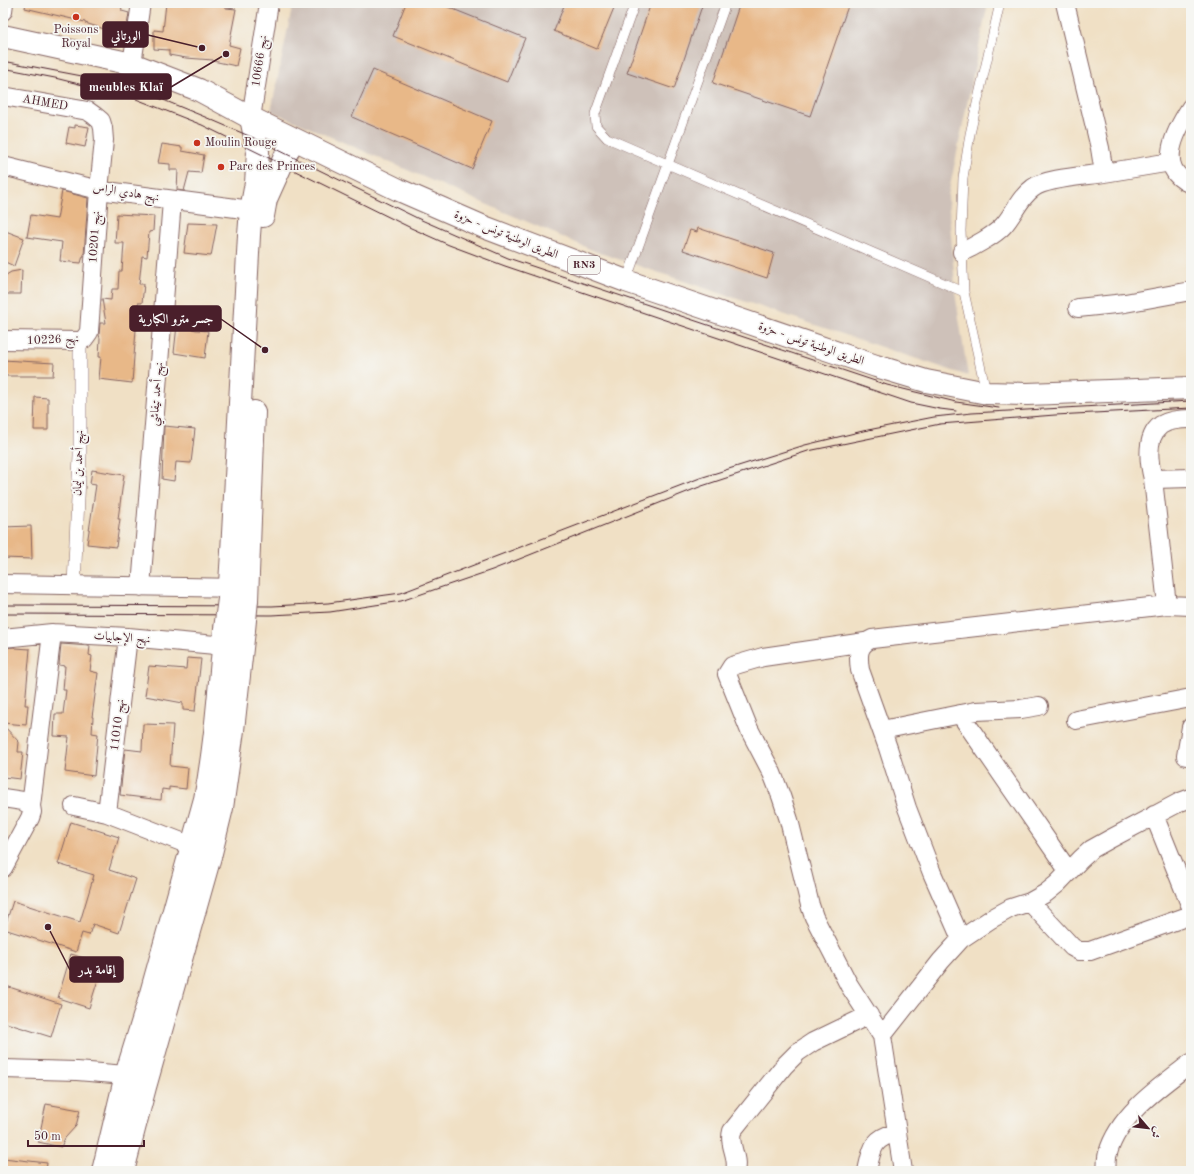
<svg xmlns="http://www.w3.org/2000/svg" width="1194" height="1174" font-family="'Old Standard TT',Amiri,serif">
  <style>
    .industrial { fill: #cec1b9 }
    .building { fill: #e8b888 }
    .lines { fill: none; stroke-linecap: round; stroke-linejoin: round }
    .service-casing { stroke: #846361; stroke-width: 10 }
    .pedestrian-casing { stroke: #846361; stroke-width: 14 }
    .minor-casing { stroke: #846361; stroke-width: 20 }
    .secondary-casing { stroke: #846361; stroke-width: 24 }
    .primary-casing { stroke: #846361; stroke-width: 24 }
    .service { stroke: #fff; stroke-width: 9 }
    .pedestrian { stroke: #fff; stroke-width: 13 }
    .minor { stroke: #fff; stroke-width: 18 }
    .secondary { stroke: #fff; stroke-width: 22 }
    .primary { stroke: #fff; stroke-width: 22 }
    .tram { stroke: #4a1f2b; stroke-width: 1 }
    .secondary-bridge-casing { stroke: #846361; stroke-width: 24; stroke-linecap: butt }
    .secondary-bridge { stroke: #fff; stroke-width: 22 }
    .poi-dot { fill: #c8321e; stroke: #f6f6f2; stroke-width: 1.5 }
    .labels { text-anchor: middle; dominant-baseline: central; stroke-width: 3.5; stroke-linejoin: round; paint-order: stroke }
    .shield { fill: #f6f6f2; stroke: #7e6067; stroke-width: 1 }
    .shield-label { font-size: 11px; font-weight: bold; fill: #4a1f2b }
    .poi-label { font-size: 12px; fill: #4a1f2b; stroke: #f6f6f2; text-anchor: start }
    .street-label { font-size: 12px; fill: #4a1f2b; stroke: #f6f6f2 }
    .leader { fill: none; stroke: #4a1f2b; stroke-width: 1.5 }
    .callout-dot { fill: #4a1f2b; stroke: #f6f6f2; stroke-width: 1.5 }
    .callout { fill: #4a1f2b; stroke: #4a1f2b; stroke-width: 1.5 }
    .callout-label { font-size: 13px; text-anchor: middle; font-weight: bold; fill: #fff }
  </style>
  <rect width="100%" height="100%" fill="#f6f6f2"/>
  <filter id="ink" filterUnits="userSpaceOnUse"><feTurbulence type="fractalNoise" baseFrequency=".025" numOctaves="2"/><feDisplacementMap in="SourceGraphic" scale="8" xChannelSelector="R" yChannelSelector="G"/><feConvolveMatrix kernelMatrix="1 2 1 2 8 2 1 2 1" color-interpolation-filters="sRGB"/></filter>
  <filter id="wash" filterUnits="userSpaceOnUse"><feTurbulence type="fractalNoise" baseFrequency=".012" numOctaves="4" result="noise"/><feDisplacementMap in="SourceGraphic" scale="16" xChannelSelector="R" yChannelSelector="G"/><feGaussianBlur stdDeviation="0.9" result="paint"/><feColorMatrix in="noise" values="0 0 0 0 0 0 0 0 0 0 0 0 0 0 0 0 0 1.4 0 .05"/><feComposite in="paint" operator="in"/></filter>
  <g filter="url(#wash)">
    <rect width="100%" height="100%" fill="#f0e0c5"/>
    <!-- industrial -->
    <path class="industrial" d="M293,3H988L948,196L956,299L968,376L597,252L271,111Z"/>
    <g id="blocks">
      <!-- building -->
      <path class="building" d="M26,3H121L122,11L129,13L126,33L114,31V32L85,23V22L25,8Z
        M166,3H226V8L236,9L229,45L240,48L236,66L213,61V60L186,58L169,55V50L154,49V30L163,31Z
        M406,3H438L525,38L507,82L393,36Z
        M565,3H616L597,49L554,31Z
        M651,3H703L674,89L627,73Z
        M740,3H849L810,116L713,83Z
        M373,70L492,121L472,169L352,117Z
        M75,125L89,127L85,147L66,143L69,127L75,128Z
        M162,144L182,147V151L204,155L201,173L189,172L184,191L177,190L178,170H170V164L158,163Z
        M62,191L88,198L84,256H83L81,263L60,261L62,242L27,237L31,215L57,219Z
        M117,214L154,216L153,231L149,232L147,257L142,256L139,284H144L142,303H138L132,383L99,379L101,357H99L100,338L99,335L100,323H106L102,299L111,300L112,289H118L119,271H122L124,243H115Z
        M188,223L217,224L211,256L184,253Z
        M698,228L774,253L767,278L683,250L690,230L697,232Z
        M3,230L24,238L14,266L3,261Z
        M22,270L21,294H3V277L11,272Z
        M177,325L196,330L208,331L205,358L174,353Z
        M3,360L54,363L53,376H3Z
        M35,397L48,398V430H34Z
        M164,426L195,429L191,463L176,462L174,481L162,479Z
        M92,470L124,475L118,519H120L116,547L87,544L96,485L90,484Z
        M31,526L32,559L3,558V527Z
        M61,644L90,646L89,655L92,656L90,671L98,673L92,717H93L92,733L98,734L94,776L65,772L69,737L54,736L55,714H63L66,690H63L65,666L59,665Z
        M15,647V648L30,649L25,705H28L26,725L3,723V648Z
        M187,658L201,659L195,711L183,710V703L145,696L149,666L186,669Z
        M143,724L173,725L170,766L188,768L186,789L169,787V790L162,789L161,800L120,795L125,749L142,751Z
        M3,725L19,742L18,752H23L20,779L3,777Z
        M71,822L119,837L109,870L136,879L119,933L93,924L89,935L82,933L76,952L4,929L13,901L80,922L94,875L58,864Z
        M71,954L103,964L89,1008L58,998Z
        M3,985L61,1004L51,1037L3,1022Z
        M46,1104L80,1110L76,1126L65,1138L61,1147L38,1142Z
        M3,1158L47,1163L46,1171H3Z"/>
    </g>
  </g>
  <g filter="url(#ink)">
    <use href="#blocks" fill-opacity="0" stroke="#846361" stroke-width="1"/>
    <g class="lines">
      <defs>
        <path id="service" d="M635,3L595,114L596,126L607,138L964,292
          M626,281L726,3
          M986,392L964,292L961,231L963,178L970,134L1000,3"/>
        <path id="pedestrian" d="M74,585L80,455V341"/>
        <path id="minor" d="M1065,3L1100,148L1104,173L1171,162
          M3,11L4,3
          M132,64L141,3
          M3,96L88,111L95,116L101,121L103,128L104,140L99,190L89,332L84,339L80,341L3,340
          M1191,107C1176,130 1154,169 1191,184
          M251,118L269,3
          M3,166L99,190L251,210
          M962,252C973,247 995,235 1003,226C1014,214 1019,198 1033,188C1046,178 1086,176 1104,173
          M1078,308L1125,303L1191,291
          M1153,479C1149,463 1145,437 1161,425C1169,420 1181,419 1191,419
          M3,584L242,588
          M141,587L172,201
          M1167,605L1153,479L1191,478
          M3,638L52,633L128,637L237,647
          M865,642L763,657L732,666L727,674L749,729L772,773L781,796L789,820L810,905L814,917L849,985L882,1036L903,1171
          M960,714L1069,872
          M1076,720L1191,698
          M882,730L976,711L1021,709L1039,706
          M1186,756L1191,727
          M3,798L23,801L31,806L32,812L30,818L3,868
          M31,806L52,633
          M74,806L107,813L192,846L206,849
          M107,813L128,637
          M1154,815L1191,907
          M1030,902L1072,947L1079,951H1090L1191,915
          M961,939L932,873L907,808L888,748L860,670C858,656 857,645 872,639L1167,605L1191,606
          M882,1036L941,961L961,939L991,919L1011,908L1030,902L1046,893L1057,884L1081,859L1092,849L1110,839L1180,802L1191,798
          M3,1069L77,1071L126,1075
          M735,1171C739,1157 728,1145 732,1131L784,1066L798,1052L813,1042L869,1015
          M867,1171C872,1149 872,1138 896,1133
          M1106,1171C1107,1165 1106,1158 1108,1153C1119,1114 1161,1086 1191,1063"/>
        <path id="secondary" d="M263,216L266,199L293,139
          M229,599L232,552L249,235L251,210L256,183L258,152L251,118
          M247,600L254,412
          M103,1171L126,1075L148,1004L205,799C216,743 219,686 225,629
          M123,1171L145,1087L211,853L222,808L233,730L244,630"/>
        <path id="primary" d="M3,36L132,64L199,90L251,118L399,190L484,227L626,281L876,366L926,381L987,393L1027,394L1191,388"/>
      </defs>
      <!-- service casing -->
      <use href="#service" class="service-casing"/>
      <!-- pedestrian casing -->
      <use href="#pedestrian" class="pedestrian-casing"/>
      <!-- minor casing -->
      <use href="#minor" class="minor-casing"/>
      <!-- secondary casing -->
      <use href="#secondary" class="secondary-casing"/>
      <!-- primary casing -->
      <use href="#primary" class="primary-casing"/>
      <!-- service -->
      <use href="#service" class="service"/>
      <!-- pedestrian -->
      <use href="#pedestrian" class="pedestrian"/>
      <!-- minor -->
      <use href="#minor" class="minor"/>
      <!-- secondary -->
      <use href="#secondary" class="secondary"/>
      <!-- primary -->
      <use href="#primary" class="primary"/>
      <!-- tram -->
      <path class="tram" d="M3,61L103,80L144,92L205,117L256,139L417,218L508,258L887,385L956,402L999,408
        M3,68L55,78L131,97L202,125L411,228L449,245L505,266L911,403L940,409L956,411
        M3,605L272,606L328,603L401,593L700,478L805,445L863,431L934,417L972,413L1191,401
        M3,614L271,615L330,612L401,601L492,570L702,486L808,451L940,424L1055,415L1191,408"/>
      <defs>
        <path id="secondary-bridge" d="M225,629L229,599
          M244,630L247,600"/>
      </defs>
      <!-- secondary-bridge casing -->
      <use href="#secondary-bridge" class="secondary-bridge-casing"/>
      <!-- secondary-bridge -->
      <use href="#secondary-bridge" class="secondary-bridge"/>
    </g>
  </g>
  <!-- markers -->
  <g class="poi-dot">
    <circle cx="76" cy="17" r="4"/>
    <circle cx="197" cy="143" r="4"/>
    <circle cx="221" cy="167" r="4"/>
  </g>
  <g class="labels">
    <!-- shield labels -->
    <rect class="shield" x="568" y="256" width="32" height="18" rx="3"/>
    <g class="shield-label">
      <text x="584" y="265">RN3</text>
    </g>
    <!-- poi labels -->
    <g class="poi-label">
      <text x="76" y="30" text-anchor="middle">Poissons<tspan x="76" dy="14">Royal</tspan></text>
      <text x="205" y="143">Moulin Rouge</text>
      <text x="229" y="167">Parc des Princes</text>
    </g>
    <!-- street labels -->
    <g class="street-label">
      <text transform="translate(260 61) rotate(-81)">نهج 10666</text>
      <text transform="translate(45 103) rotate(10)">AHMED</text>
      <text transform="translate(126 193) rotate(9)">نهج هادي الراس</text>
      <text transform="translate(506 235) rotate(22)">الطريق الوطنية تونس - حزوة</text>
      <text transform="translate(95 237) rotate(-86)">نهج 10201</text>
      <text transform="translate(53 340) rotate(-2)">نهج 10226</text>
      <text transform="translate(811 344) rotate(19)">الطريق الوطنية تونس - حزوة</text>
      <text transform="translate(157 394) rotate(-85)">نهج أحمد تيفاشي</text>
      <text transform="translate(79 463) rotate(-88)">نهج أحمد بن ليمان</text>
      <text transform="translate(122 638) rotate(4)">نهج الإجابيات</text>
      <text transform="translate(118 725) rotate(-83)">نهج 11010</text>
    </g>
  </g>
  <!-- callouts -->
  <path class="leader" d="M202 48L148 35M226 54L171 87M265 350L221 319M48 927L70 970"/>
  <g class="callout-dot">
    <circle cx="202" cy="48" r="4"/>
    <circle cx="226" cy="54" r="4"/>
    <circle cx="265" cy="350" r="4"/>
    <circle cx="48" cy="927" r="4"/>
  </g>
  <g class="callout">
    <rect x="103" y="22" width="45" height="25" rx="4"/>
    <rect x="81" y="74" width="90" height="25" rx="4"/>
    <rect x="130" y="306" width="91" height="25" rx="4"/>
    <rect x="70" y="957" width="53" height="25" rx="4"/>
  </g>
  <g class="callout-label">
    <text x="126" y="40">الورتاني</text>
    <text x="126" y="91">meubles Klaï</text>
    <text x="176" y="323">جسر مترو الكبارية</text>
    <text x="97" y="974">إقامة بدر</text>
  </g>
  <!-- margin -->
  <rect width="1194" height="1174" fill="none" stroke="#f6f6f2" stroke-width="16"/>
  <!-- north arrow -->
  <g transform="translate(1148 1128) rotate(118)" stroke="#f6f6f2" stroke-width="3" paint-order="stroke">
  <path d="M0-3L7 15L0 10L-7 15Z" fill="#4a1f2b"/>
  <text y="-6" font-size="11" font-weight="bold" text-anchor="middle" fill="#4a1f2b">ش</text>
  </g>
  <!-- scale -->
  <path d="M28 1140v6h116v-6" fill="none" stroke="#4a1f2b" stroke-width="2"/>
  <text x="34" y="1140" font-size="12" fill="#4a1f2b" stroke="#f6f6f2" stroke-width="3" paint-order="stroke">50 m</text>
</svg>
